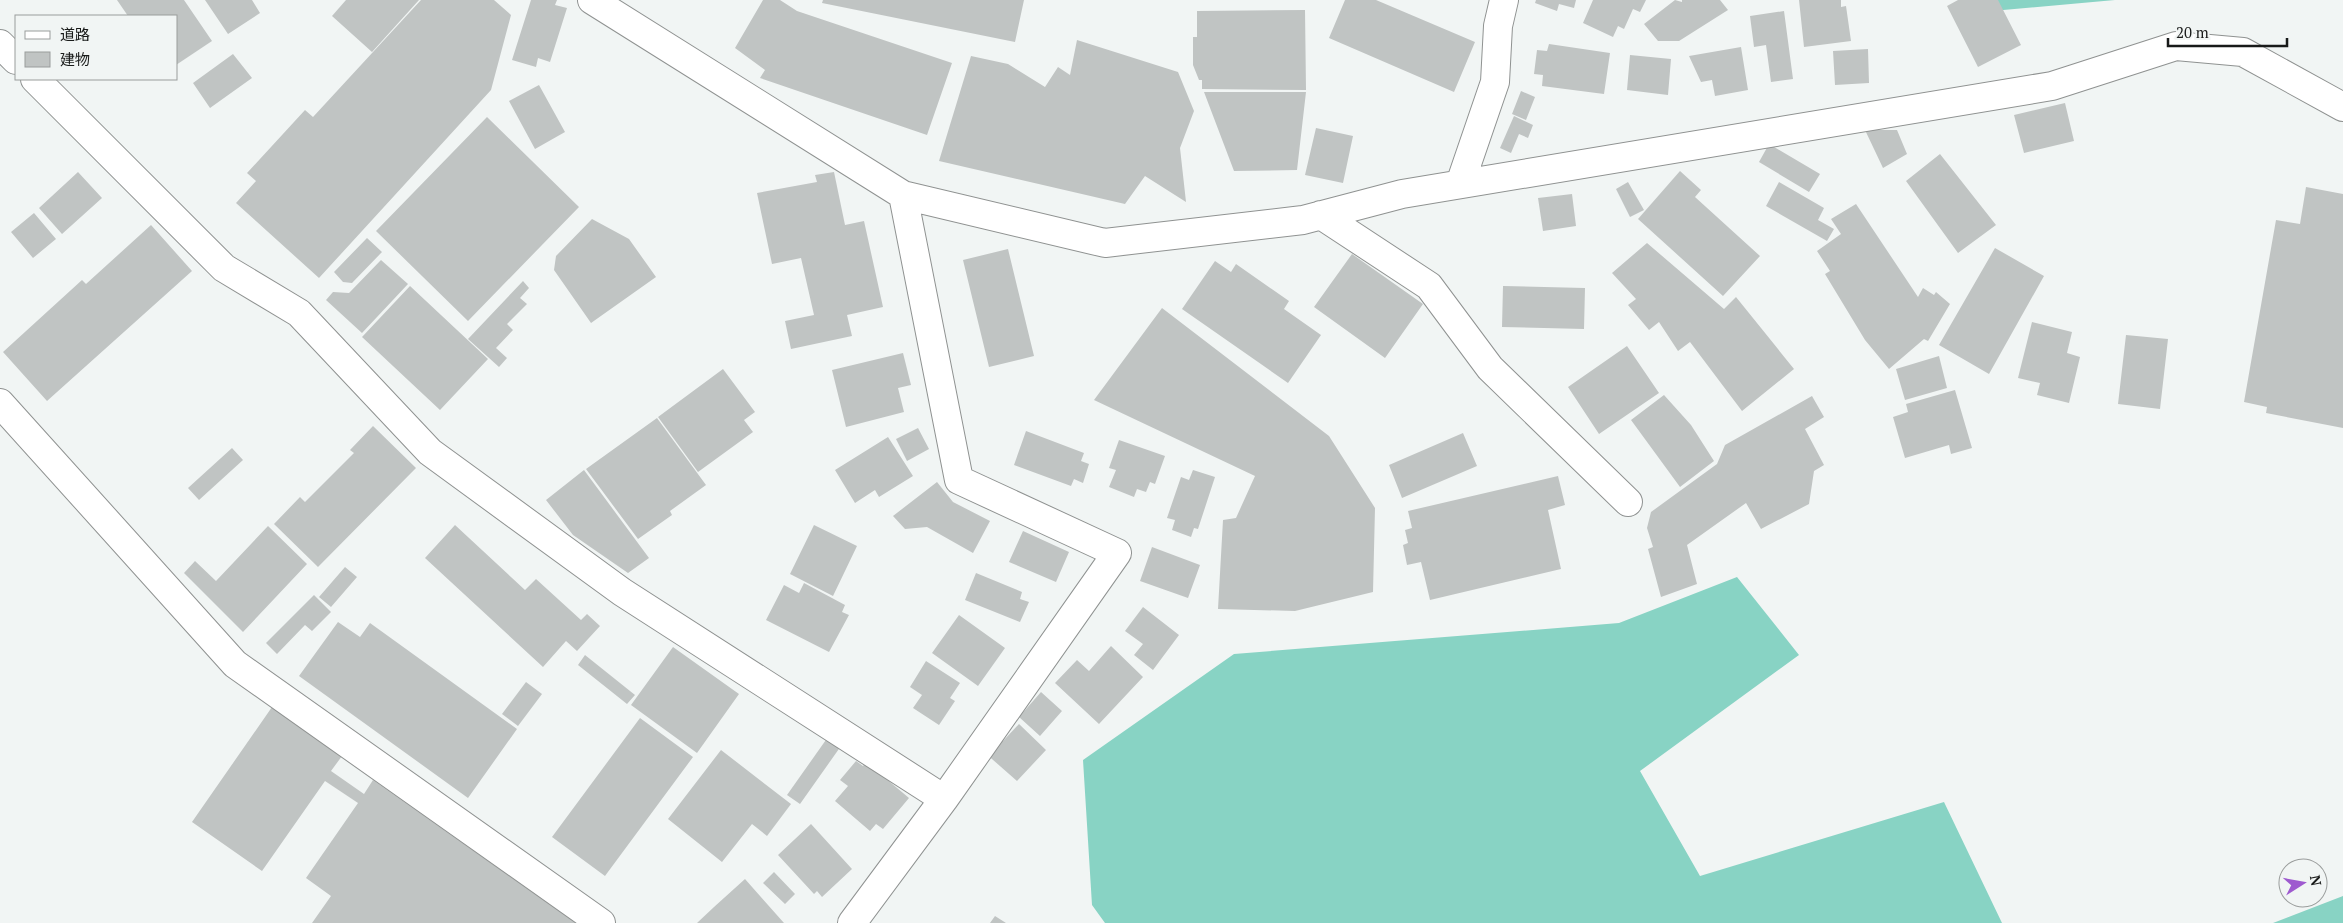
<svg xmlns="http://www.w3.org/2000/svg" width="2343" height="923" font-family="'PT Serif','Noto Sans JP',serif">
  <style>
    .forest { fill: #88d3c4 }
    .building { fill: #c0c4c3 }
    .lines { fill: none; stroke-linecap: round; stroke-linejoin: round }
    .minor-casing { stroke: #8f9291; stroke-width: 30 }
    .minor { stroke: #fff; stroke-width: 28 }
  </style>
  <rect width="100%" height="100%" fill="#f1f5f4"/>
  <!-- forest -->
  <path class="forest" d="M1985,0H2115L1992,11Z
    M1737,577L1799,655L1640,771L1700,876L1944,802L2002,923H1105L1092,905L1083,760L1234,654L1619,623Z
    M2343,896V923H2273Z"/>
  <!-- building -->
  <path class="building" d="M117,0H184L212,41L176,65V16H128Z
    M205,0H252L260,13L228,34Z
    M346,0H419L372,52L332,16Z
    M421,0H494L511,15L491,90L319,278L236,203L256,181L247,173L305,110L313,117Z
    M531,0H557L555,5L567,8L550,62L538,58L536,67L512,60Z
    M763,0H780L797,11L952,63L927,135L760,78L765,70L735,48Z
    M823,0H1024L1015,42L822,3Z
    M1345,0H1376L1475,42L1454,92L1329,38Z
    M1536,0H1576L1574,8L1559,4L1557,11L1535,3Z
    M1593,0H1646L1640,12L1633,9L1624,29L1618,26L1613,37L1583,23Z
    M1675,0L1682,2V0H1720L1728,10L1679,41H1658L1644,24Z
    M1799,0H1841V7L1846,6L1851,41L1804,47Z
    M1958,0H1998L2021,45L1978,67L1947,6Z
    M1305,10L1306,90L1202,89V80H1199L1193,65V37H1197V11Z
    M1784,11L1793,79L1771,82L1766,45L1754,47L1750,16Z
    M1077,40L1178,72L1194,111L1180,148L1186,202L1145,176L1125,204L939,161L971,56L1008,64L1045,87L1058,67L1070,75Z
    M1549,44L1610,53L1604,94L1542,86L1543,75L1534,74L1537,50L1547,51Z
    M1741,47L1748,90L1715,96L1712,80L1701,82L1689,56Z
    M1868,49L1869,83L1835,85L1833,51Z
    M233,54L252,78L210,108L193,83Z
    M1630,55L1671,59L1668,95L1627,90Z
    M539,85L565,132L535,149L509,101Z
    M1521,91L1535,97L1526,120L1512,114Z
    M1204,92H1306L1297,170L1234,171Z
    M2065,103L2074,141L2024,153L2014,115Z
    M1514,116L1533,125L1528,138L1519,134L1511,153L1500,148Z
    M487,117L579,207L468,321L376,231Z
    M1316,128L1353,136L1343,183L1305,175Z
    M1865,130H1897L1907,154L1883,168Z
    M1769,144L1820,174L1809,192L1759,162Z
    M1940,154L1996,225L1958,253L1906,181Z
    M1680,171L1701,190L1695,197L1760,256L1723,296L1638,219Z
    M78,172L102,198L62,234L39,208Z
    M834,172L845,225L864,221L883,307L847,315L852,336L791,349L785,321L814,315L801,258L772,264L757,193L817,182L815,175Z
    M1628,182L1644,210L1630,217L1616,189Z
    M1779,182L1824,208L1818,220L1834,229L1827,241L1766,206Z
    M2306,187L2343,194V428L2266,413L2267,407L2244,402L2276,220L2300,224Z
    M1572,194L1576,226L1543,231L1538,198Z
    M1856,204L1918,297L1923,288L1934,295L1936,292L1950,304L1928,341L1924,339L1889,369L1865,340L1825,274L1830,271L1817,251L1841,234L1831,219Z
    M34,213L56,239L33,258L11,232Z
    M592,219L629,239L656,277L591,323L554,270L556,256Z
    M151,225L192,271L47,401L3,352L82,280L86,284Z
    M367,238L382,252L352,283L343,282L334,272Z
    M1647,243L1724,309L1736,297L1794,369L1742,411L1690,342L1678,351L1659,322L1649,330L1628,305L1636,299L1612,273Z
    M1995,248L2044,276L1989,374L1939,345Z
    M1008,249L1034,356L989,367L963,260Z
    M1352,254L1423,304L1385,358L1314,307Z
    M381,260L408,284L362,333L326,300L333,292L349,293Z
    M1215,261L1231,272L1236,264L1289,301L1284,309L1321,335L1288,383L1182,309Z
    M523,281L529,288L520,298L527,304L507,324L513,330L496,348L507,358L499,367L468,339Z
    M410,286L488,359L440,410L362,337Z
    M1503,286L1585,288L1584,329L1502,327Z
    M1162,308L1329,436L1375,508L1373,592L1295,611L1218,609L1223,520L1236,518L1255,476L1094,400Z
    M2032,322L2072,332L2067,353L2080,357L2069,403L2037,395L2040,383L2018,378Z
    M2126,335L2168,339L2160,409L2118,404Z
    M1627,346L1659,393L1599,434L1568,387Z
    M903,353L911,385L898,388L904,412L846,427L832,370Z
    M1939,356L1947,388L1905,400L1896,369Z
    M723,369L755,412L744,420L753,432L698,472L658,417Z
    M1955,390L1972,448L1951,454L1949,445L1905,458L1893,417L1908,412L1906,404Z
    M1664,395L1691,425L1714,461L1680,487L1631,420Z
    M1812,396L1824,417L1805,429L1824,465L1814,471L1809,504L1761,529L1746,503L1687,545L1697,584L1661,597L1648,549L1653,547L1647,528L1651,512L1717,464L1725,445Z
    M657,418L706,485L670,511L672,515L638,539L586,469Z
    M373,426L416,468L318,567L274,524L300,497L305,502L354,453L350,450Z
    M918,428L929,449L907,461L896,439Z
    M1026,431L1084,453L1081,461L1089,464L1083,483L1074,479L1071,486L1014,465Z
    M1463,433L1477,466L1402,498L1389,465Z
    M888,437L913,476L879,497L875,490L855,503L835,470Z
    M1119,440L1165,456L1155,484L1150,482L1146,492L1137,489L1134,497L1109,487L1116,470L1109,468Z
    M232,448L243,460L199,500L188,488Z
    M584,470L649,558L628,573L573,535L546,500Z
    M1193,470L1215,477L1198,529L1194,528L1191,537L1172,530L1175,520L1167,518L1181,477L1189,480Z
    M1558,476L1565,505L1548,510L1561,569L1430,600L1421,562L1407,565L1403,545L1408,543L1405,530L1412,528L1408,511Z
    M937,482L953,502L990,521L973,553L927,527L905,529L893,516Z
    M455,525L525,590L536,579L581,620L587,614L600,626L577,651L566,641L543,667L425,558Z
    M814,525L857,546L833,596L790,574Z
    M268,526L307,564L243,632L184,573L195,561L216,581Z
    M1023,531L1069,552L1056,582L1009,562Z
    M1152,547L1200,565L1188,598L1140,581Z
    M345,567L357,577L331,607L319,597Z
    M976,573L1022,592L1020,599L1029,602L1020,622L965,600Z
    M804,583L845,605L842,612L849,615L829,652L766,620L784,585L799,593Z
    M314,595L331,612L312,631L305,625L277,654L266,643Z
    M1143,607L1179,635L1153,670L1134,655L1143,644L1125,631Z
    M959,615L1005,648L978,686L932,653Z
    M338,622L360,637L370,623L517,729L468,798L299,676Z
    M1111,646L1143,677L1099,724L1055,683L1077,660L1089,671Z
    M673,647L739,694L697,753L631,705Z
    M585,655L635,695L627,704L578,665Z
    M926,661L960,683L950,698L955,701L939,725L913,708L922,695L910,687Z
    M526,682L542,694L518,726L502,714Z
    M1041,692L1062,711L1040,736L1019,717Z
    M272,707L342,756L331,771L364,794L373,780L576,923H312L331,896L306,878L358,803L325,781L262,871L192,822Z
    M640,718L693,757L605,876L552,837Z
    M1019,724L1046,750L1017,781L984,752L998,736L1003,741Z
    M828,737L841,746L800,804L787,795Z
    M721,750L791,804L767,836L752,824L722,862L668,819Z
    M856,761L863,766L866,762L909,798L883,829L876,824L870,831L835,801L848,786L840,780Z
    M811,824L852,869L822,897L817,891L814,894L778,855Z
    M774,872L795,894L785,904L763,883Z
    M745,879L784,923H697L714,907Z
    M995,916L1006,923H990Z"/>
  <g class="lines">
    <defs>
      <path id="minor" d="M592,0L903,195L1105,243L1303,220L1402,194L2052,86L2176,46L2243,52L2343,107
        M0,44L16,60
        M35,79L224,268L299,313L430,452L622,592L944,799
        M1460,184L1495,82L1498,26L1504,0
        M1321,215L1429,286L1490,368L1628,502
        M0,403L235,664L601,923
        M852,923L944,799L1117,553L959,480L903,195"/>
    </defs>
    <!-- minor casing -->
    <use href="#minor" class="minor-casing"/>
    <!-- minor -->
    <use href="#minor" class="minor"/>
  </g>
  <!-- legend -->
  <rect x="15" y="15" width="162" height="65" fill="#f1f5f4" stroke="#9a9d9c"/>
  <rect x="25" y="31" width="25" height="8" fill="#ffffff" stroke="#9a9d9c"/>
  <text x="60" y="40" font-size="15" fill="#181a19">道路</text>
  <rect x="25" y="52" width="25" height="15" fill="#c0c4c3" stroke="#9a9d9c"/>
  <text x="60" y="65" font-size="15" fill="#181a19">建物</text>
  <!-- north arrow -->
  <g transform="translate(2303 883) rotate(79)"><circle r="24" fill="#f1f5f4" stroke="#9a9d9c"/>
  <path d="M0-4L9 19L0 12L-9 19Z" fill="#9e5acf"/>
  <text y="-8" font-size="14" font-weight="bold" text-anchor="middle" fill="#181a19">N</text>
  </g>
  <!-- scale -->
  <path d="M2168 38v8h119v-8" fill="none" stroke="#181a19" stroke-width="2.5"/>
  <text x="2176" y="38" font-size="15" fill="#181a19" stroke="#f1f5f4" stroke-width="4" paint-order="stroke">20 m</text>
</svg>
